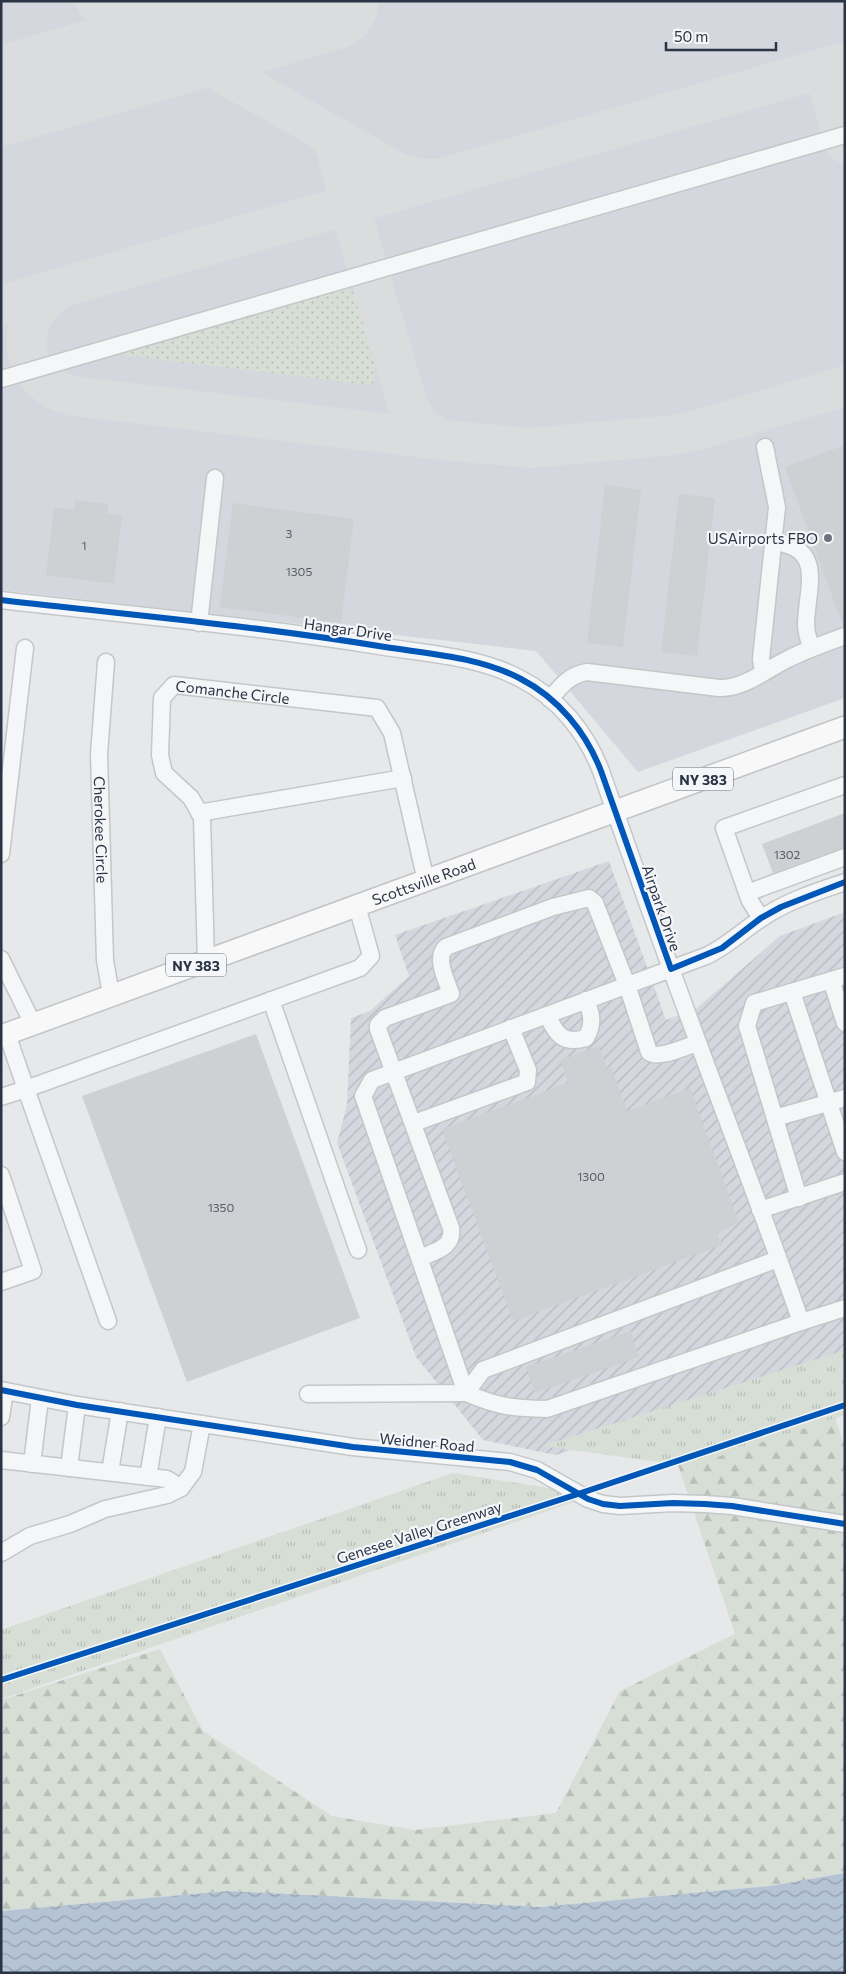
<svg xmlns="http://www.w3.org/2000/svg" width="846" height="1974" font-family="Commissioner,sans-serif">
  <style>
    .built { fill: #d4d7dd }
    .industrial { fill: url(#industrial-furrows) }
    .grass { fill: url(#grass-dots) }
    .forest { fill: url(#forest-firs) }
    .park { fill: url(#park-tufts) }
    .water { fill: url(#water-waves) }
    .lines { fill: none; stroke-linecap: round; stroke-linejoin: round }
    .taxiway { stroke: #dadcde; stroke-width: 40 }
    .runway { stroke: #dadcde; stroke-width: 99 }
    .building { fill: #ced0d3 }
    .minor-casing { stroke: #c4c6c8; stroke-width: 19 }
    .major-casing { stroke: #c2c5c8; stroke-width: 24 }
    .minor { stroke: #f5f6f7; stroke-width: 16 }
    .major { stroke: #f8f8f8; stroke-width: 21 }
    .cycleway-casing { stroke: #f4f6f9; stroke-width: 9 }
    .cycleway { stroke: #0057b8; stroke-width: 6 }
    .poi-dot { fill: #6c737f; stroke: #f4f6f9; stroke-width: 2 }
    .labels { text-anchor: middle; dominant-baseline: central; stroke-width: 4.5; stroke-linejoin: round; paint-order: stroke }
    .number-label { font-size: 12px; fill: #545c69 }
    .shield { fill: #f4f6f9; stroke: #676e7b; stroke-width: 1 }
    .shield-label { font-size: 14px; font-weight: bold; fill: #2b3445 }
    .poi-label { font-size: 15px; fill: #2b3445; stroke: #f4f6f9; text-anchor: end }
    .street-label { font-size: 15px; fill: #2b3445; stroke: #f4f6f9 }
  </style>
  <defs>
    <pattern id="industrial-furrows" width="10" height="10" patternUnits="userSpaceOnUse" patternTransform="scale(1.25)"><rect width="10" height="10" fill="#d4d7dd"/><path d="M-1 1l2-2M0 10L10 0M9 11l2-2" fill="none" stroke="#b6b9bf"/></pattern>
    <pattern id="grass-dots" width="8" height="8" patternUnits="userSpaceOnUse" patternTransform="scale(1.25)"><rect width="8" height="8" fill="#d6ded6"/><path d="M2 2h.1M6 6h.1" fill="none" stroke="#b8bfb9" stroke-width="1.8" stroke-linecap="round"/></pattern>
    <pattern id="forest-firs" width="22" height="20" patternUnits="userSpaceOnUse" patternTransform="scale(1.25)"><rect width="22" height="20" fill="#d6ded6"/><path d="M5 1l3.5 6h-7zM16 11l3.5 6h-7z" fill="#b8bfb9"/></pattern>
    <pattern id="park-tufts" width="24" height="20" patternUnits="userSpaceOnUse" patternTransform="scale(1.25)"><rect width="24" height="20" fill="#d6ded6"/><path d="M3 7l-1-3M5 7V3M7 7l1-3M15 17l-1-3M17 17v-4M19 17l1-3" fill="none" stroke="#b8bfb9"/></pattern>
    <pattern id="water-waves" width="16" height="10" patternUnits="userSpaceOnUse" patternTransform="scale(1.25)"><rect width="16" height="10" fill="#b4c4d5"/><path d="M0 5q4-4 8 0t8 0" fill="none" stroke="#93a0af"/></pattern>
  </defs>
  <rect width="100%" height="100%" fill="#e6e8ea"/>
  <!-- built -->
  <path class="built" d="M1,1H845V698L638,772L536,651L1,590Z"/>
  <!-- industrial -->
  <path class="industrial" d="M609,861L666,1020L697,1008L780,936L845,912V1357L556,1455L483,1440L416,1357L337,1143L347,1105L351,1018L370,1011L409,976L395,935Z"/>
  <!-- grass -->
  <path class="grass" d="M343,288L351,290L355,295L375,363V376L372,385L119,355V354Z"/>
  <!-- forest -->
  <path class="forest" d="M834,1414L845,1447V1873L770,1886L540,1907L228,1891L1,1911V1700L160,1649L203,1731L332,1816L414,1830L556,1813L620,1691L735,1634L678,1465Z"/>
  <!-- park -->
  <path class="park" d="M845,1350V1415L690,1466L542,1446Z
    M453,1473L594,1495L1,1699V1630Z"/>
  <!-- water -->
  <path class="water" d="M845,1873V1973H1V1911L228,1891L540,1907L770,1886Z"/>
  <g class="lines">
    <!-- taxiway -->
    <path class="taxiway" d="M96,1L396,172L420,179H435
      M823,68L845,143
      M323,131L332,140L337,153L361,246L408,406L420,428L442,440
      M62,288C11,314 15,382 73,396L442,440L529,448L674,435L701,429L845,386
      M1,305L845,62"/>
    <!-- runway -->
    <path class="runway" d="M1,96L329,1"/>
  </g>
  <!-- building -->
  <path class="building" d="M845,445V626H843L785,467Z
    M605,485L641,490L623,647L587,643Z
    M679,494L715,498L697,656L661,652Z
    M75,500L108,504L107,513L122,515L114,584L46,575L54,507L74,510Z
    M233,503L354,519L341,623L220,607Z
    M845,813V847L773,873L762,844Z
    M256,1034L360,1318L187,1382L82,1096Z
    M599,1046L607,1069L611,1067L627,1111L690,1088L739,1223L717,1232L722,1245L513,1321L442,1129L568,1083L560,1060Z
    M631,1331L639,1357L535,1393L526,1367Z"/>
  <g class="lines">
    <defs>
      <g id="minor">
        <path d="M1,379L845,135"/>
        <path d="M773,542C827,547 806,590 806,625C806,633 809,641 812,648"/>
        <path d="M1,600C129,615 258,626 385,647C430,654 480,657 521,679C558,698 586,732 601,771C633,863 665,954 699,1045C733,1137 769,1229 801,1322L547,1409C512,1408 499,1407 466,1393L483,1370L778,1259"/>
        <path d="M199,623L215,478"/>
        <path id="s1" d="M106,662L99,754L105,960L111,995"/>
        <path d="M763,672L761,659L777,507L765,447"/>
        <path d="M550,699C561,686 569,675 587,672L719,688C745,689 768,668 790,658C808,649 826,643 845,636"/>
        <path d="M199,813L403,778"/>
        <path d="M1,854L25,648"/>
        <path d="M747,893L845,857"/>
        <path d="M761,918L750,901L724,828L845,785"/>
        <path d="M1,959L33,1024"/>
        <path id="s2" d="M206,961L202,817L191,798L164,773L160,755L162,698L174,685L377,708L392,733L426,881"/>
        <path d="M831,980L845,1023"/>
        <path d="M792,992L845,1152"/>
        <path d="M271,1000L358,1250"/>
        <path d="M547,1015C556,1034 563,1045 586,1038C594,1024 592,1015 586,1000"/>
        <path d="M1,1097L26,1089L7,1034"/>
        <path d="M775,1118L845,1098"/>
        <path d="M414,1123L527,1082L528,1070L511,1028"/>
        <path d="M1,1175L33,1271L1,1282"/>
        <path d="M799,1198L747,1026L754,1003L845,976"/>
        <path d="M760,1210L845,1182"/>
        <path d="M420,1258C435,1251 454,1248 451,1228L378,1029V1025L385,1018L451,994C447,981 434,958 446,947L553,907L589,898L595,903L627,985L649,1052C658,1060 686,1046 698,1043"/>
        <path d="M108,1321L26,1089L360,968L371,956L357,906"/>
        <path d="M801,1322L845,1308"/>
        <path d="M1,1390L77,1405L353,1447L510,1462L537,1470L588,1499L603,1504L620,1506L673,1503L705,1504L732,1506L845,1524"/>
        <path d="M308,1394L466,1393L363,1096L372,1080L706,956C730,945 747,926 770,913C793,899 819,891 845,882"/>
        <path d="M1,1417L5,1391"/>
        <path d="M1,1460L167,1479L181,1488"/>
        <path d="M32,1464L40,1398"/>
        <path d="M69,1468L77,1405"/>
        <path d="M110,1472L120,1411"/>
        <path d="M148,1477L158,1417"/>
        <path d="M1,1553L30,1536L70,1524L105,1509L167,1495L181,1488L193,1472L202,1424"/>
      </g>
      <g id="major">
        <path id="s3" d="M1,1036L845,727"/>
      </g>
    </defs>
    <!-- minor casing -->
    <use href="#minor" class="minor-casing"/>
    <!-- major casing -->
    <use href="#major" class="major-casing"/>
    <!-- minor -->
    <use href="#minor" class="minor"/>
    <!-- major -->
    <use href="#major" class="major"/>
    <defs>
      <path id="cycleway" d="M1,600C129,615 258,626 385,647C430,654 480,657 521,679C558,698 586,732 601,771L671,969L722,948L761,918L781,907L845,882
        M1,1390L77,1405L353,1447L510,1462L537,1470L588,1499L603,1504L620,1506L673,1503L705,1504L732,1506L845,1524
        M1,1680L578,1494L845,1405"/>
    </defs>
    <!-- cycleway casing -->
    <use href="#cycleway" class="cycleway-casing"/>
    <!-- cycleway -->
    <use href="#cycleway" class="cycleway"/>
  </g>
  <!-- markers -->
  <circle class="poi-dot" cx="828" cy="538" r="5"/>
  <g class="labels">
    <!-- number labels -->
    <g class="number-label">
      <text x="289" y="533">3</text>
      <text x="84" y="545">1</text>
      <text x="299" y="571">1305</text>
      <text x="787" y="854">1302</text>
      <text x="591" y="1176">1300</text>
      <text x="221" y="1207">1350</text>
    </g>
    <!-- shield labels -->
    <g class="shield">
      <rect x="673" y="767.5" width="60" height="23" rx="4"/>
      <rect x="166" y="953.5" width="60" height="23" rx="4"/>
    </g>
    <g class="shield-label">
      <text x="703" y="779">NY 383</text>
      <text x="196" y="965">NY 383</text>
    </g>
    <!-- poi labels -->
    <g class="poi-label">
      <text x="818" y="538">USAirports FBO</text>
    </g>
    <!-- street labels -->
    <g class="street-label">
      <text transform="translate(348 629) rotate(8)">Hangar Drive</text>
      <text stroke="none"><textPath href="#s2" startOffset="355">Comanche Circle</textPath></text>
      <text stroke="none"><textPath href="#s1" startOffset="168">Cherokee Circle</textPath></text>
      <text stroke="none"><textPath href="#s3" startOffset="450">Scottsville Road</textPath></text>
      <text transform="translate(662 908) rotate(71)">Airpark Drive</text>
      <text transform="translate(427 1442) rotate(5)">Weidner Road</text>
      <text transform="translate(419 1532) rotate(-18)">Genesee Valley Greenway</text>
    </g>
  </g>
  <!-- border -->
  <rect width="846" height="1974" fill="none" stroke="#2b3445" stroke-width="5"/>
  <!-- scale -->
  <path d="M666 42v8h110v-8" fill="none" stroke="#2b3445" stroke-width="2.5"/>
  <text x="674" y="42" font-size="15" fill="#2b3445" stroke="#f4f6f9" stroke-width="4" paint-order="stroke">50 m</text>
</svg>
